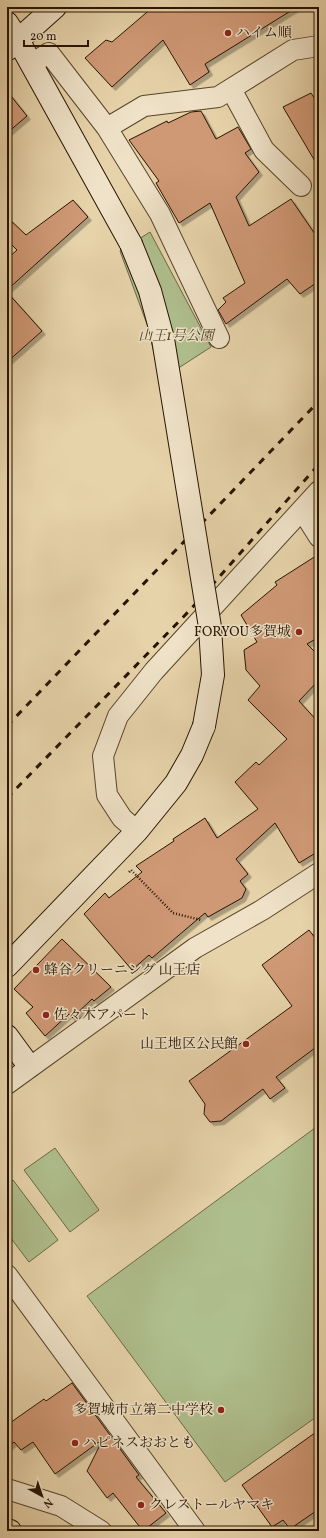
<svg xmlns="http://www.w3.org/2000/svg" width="326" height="1538" font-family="Vollkorn,'Noto Serif JP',serif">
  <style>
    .park { fill: #afbe8d; stroke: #6b6946 }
    .building { fill: #d09976; stroke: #271400; filter: url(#shadow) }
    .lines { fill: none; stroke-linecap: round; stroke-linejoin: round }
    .street-casing { stroke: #57442a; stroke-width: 22 }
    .secondary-casing { stroke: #271400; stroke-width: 24 }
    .highway-casing { stroke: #271400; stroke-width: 24 }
    .path { stroke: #271400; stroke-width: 2.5; stroke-dasharray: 1 2; stroke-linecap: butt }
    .street { stroke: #efe2c8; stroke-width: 20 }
    .secondary { stroke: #efe2c8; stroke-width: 22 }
    .highway { stroke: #e7d3aa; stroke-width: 22 }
    .rail { stroke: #271400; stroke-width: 3; stroke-dasharray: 7 7; stroke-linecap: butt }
    .secondary-bridge-casing { stroke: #271400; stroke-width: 24; stroke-linecap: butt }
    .secondary-bridge { stroke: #efe2c8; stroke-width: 22 }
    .poi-dot { fill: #8f2418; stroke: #efe2c8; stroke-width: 1.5 }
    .labels { text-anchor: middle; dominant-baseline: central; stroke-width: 3; stroke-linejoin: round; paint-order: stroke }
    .poi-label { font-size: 14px; fill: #271400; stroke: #efe2c8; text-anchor: start }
    .park-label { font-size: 14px; font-style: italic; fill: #50472a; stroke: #efe2c8 }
  </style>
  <defs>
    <filter id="shadow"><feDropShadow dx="3.5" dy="3.5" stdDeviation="0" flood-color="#0004"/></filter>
  </defs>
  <rect width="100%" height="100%" fill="#e7d3aa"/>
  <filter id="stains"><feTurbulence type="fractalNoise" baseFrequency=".005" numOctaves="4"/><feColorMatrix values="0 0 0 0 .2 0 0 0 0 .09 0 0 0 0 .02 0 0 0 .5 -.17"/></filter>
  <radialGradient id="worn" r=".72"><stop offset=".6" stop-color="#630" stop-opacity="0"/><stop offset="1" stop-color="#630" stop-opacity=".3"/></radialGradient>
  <!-- park -->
  <path class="park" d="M150,232L211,347L160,380L148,327L120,251Z
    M319,1125V1415L225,1482L87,1296Z
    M55,1148L99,1210L70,1232L24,1170Z
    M13,1180L58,1240L29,1262L7,1233V1184Z"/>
  <!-- building -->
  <path class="building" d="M153,7H297L205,64L209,72L190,85L163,40L112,87L85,58L106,40L112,42Z
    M7,91L27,116L7,133Z
    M311,93L319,105V168L283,107Z
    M201,111L216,139L238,127L251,149L245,153L259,172L236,197L249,226L291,199L319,240V281L300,294L287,279L226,324L218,310L226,302L223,298L245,283L210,203L179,223L156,183L159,181L129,140L167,121L168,123L191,112Z
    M73,200L88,217L7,290V259L17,250L7,240V217L26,235Z
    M7,292L42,331L7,362Z
    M319,554V637L307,644L319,656V680L299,701L319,723V851L299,863L275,823L236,859L248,874L240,881L246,889L242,898L208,917L205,913L152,958L149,955L132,970L84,914L105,893L109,898L142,872L136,866L174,841L173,839L205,818L217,838L258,809L235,782L256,762L259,765L287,739L248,700L260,686L246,670L244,650L257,642L241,615L277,585L275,582Z
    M309,930L319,943V1045L276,1077L285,1088L270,1099L263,1089L221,1121L210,1122L204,1114L205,1104L189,1081L292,1006L262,965Z
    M62,939L111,987L94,1001L92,999L72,1018L69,1014L45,1036L26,1013L33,1007L14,989Z
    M72,1383L139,1475L136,1477L166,1513L143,1531L113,1493L107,1498L87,1471L103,1439L55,1474L33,1442L21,1450L14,1442L7,1448V1425L44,1399L46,1401Z
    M319,1430V1509L290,1529L283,1520L272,1527L242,1485Z"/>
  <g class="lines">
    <defs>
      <path id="street" d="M31,64L49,53L107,128L144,106L218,97L293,50L319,46
        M231,89L264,150L301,186
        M107,128L160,214L219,338
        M302,510L319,537
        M137,831L122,818L107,795L103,756L118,716L154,671L319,491
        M7,1084L195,948L262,910L319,873
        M7,1275L195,1531
        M7,1489L61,1506L101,1531"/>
      <path id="secondary" d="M7,23L18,40L131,244
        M8,49L55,7
        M7,966L137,831L176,783L192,755L204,726
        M7,1036L29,1066"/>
      <path id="highway" d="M7,1530L10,1531"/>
    </defs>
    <!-- street casing -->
    <use href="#street" class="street-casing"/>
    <!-- secondary casing -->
    <use href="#secondary" class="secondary-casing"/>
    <!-- highway casing -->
    <use href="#highway" class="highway-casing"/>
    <!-- path -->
    <path class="path" d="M129,872L131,870L173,913L201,920"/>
    <!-- street -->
    <use href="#street" class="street"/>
    <!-- secondary -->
    <use href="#secondary" class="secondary"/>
    <!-- highway -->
    <use href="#highway" class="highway"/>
    <!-- rail -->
    <path class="rail" d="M7,726L319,401
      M7,798L191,609L319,464"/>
    <defs>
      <path id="secondary-bridge" d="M131,244L150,291L163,339L210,627L213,675L204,726"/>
    </defs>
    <!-- secondary-bridge casing -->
    <use href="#secondary-bridge" class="secondary-bridge-casing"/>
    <!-- secondary-bridge -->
    <use href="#secondary-bridge" class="secondary-bridge"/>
  </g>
  <!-- markers -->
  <g class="poi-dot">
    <circle cx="228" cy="33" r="4"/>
    <circle cx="299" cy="632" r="4"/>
    <circle cx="36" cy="970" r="4"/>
    <circle cx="46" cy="1015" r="4"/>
    <circle cx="246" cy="1044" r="4"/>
    <circle cx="221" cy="1410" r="4"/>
    <circle cx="75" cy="1443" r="4"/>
    <circle cx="141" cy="1505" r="4"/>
  </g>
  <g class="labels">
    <!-- poi labels -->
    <g class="poi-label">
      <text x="236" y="33">ハイム順</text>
      <text x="291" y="632" text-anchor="end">FORYOU多賀城</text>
      <text x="44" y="970">蜂谷クリーニング 山王店</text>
      <text x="54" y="1015">佐々木アパート</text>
      <text x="238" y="1044" text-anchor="end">山王地区公民館</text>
      <text x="213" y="1410" text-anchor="end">多賀城市立第二中学校</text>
      <text x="83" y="1443">ハピネスおおとも</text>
      <text x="149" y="1505">クレストールヤマキ</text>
    </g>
    <!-- park labels -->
    <g class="park-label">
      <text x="176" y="336">山王1号公園</text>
    </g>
  </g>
  <!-- margin -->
  <rect width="326" height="1538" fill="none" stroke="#e7d3aa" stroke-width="24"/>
  <rect x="8" y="8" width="310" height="1522" fill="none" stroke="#271400" stroke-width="2"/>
  <rect x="12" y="12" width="302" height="1514" fill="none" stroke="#271400"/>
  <!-- north arrow -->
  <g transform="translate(42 1496) rotate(140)" stroke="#efe2c8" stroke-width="3" paint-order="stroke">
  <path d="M0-3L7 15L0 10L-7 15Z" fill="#271400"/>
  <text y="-6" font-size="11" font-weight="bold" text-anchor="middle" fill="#271400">N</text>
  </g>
  <!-- scale -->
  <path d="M24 40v6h64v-6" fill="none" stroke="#271400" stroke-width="2"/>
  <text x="30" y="40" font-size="12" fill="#271400" stroke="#efe2c8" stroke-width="3" paint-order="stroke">20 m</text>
  <rect width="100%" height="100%" filter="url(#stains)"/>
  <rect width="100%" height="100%" fill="url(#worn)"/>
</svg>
